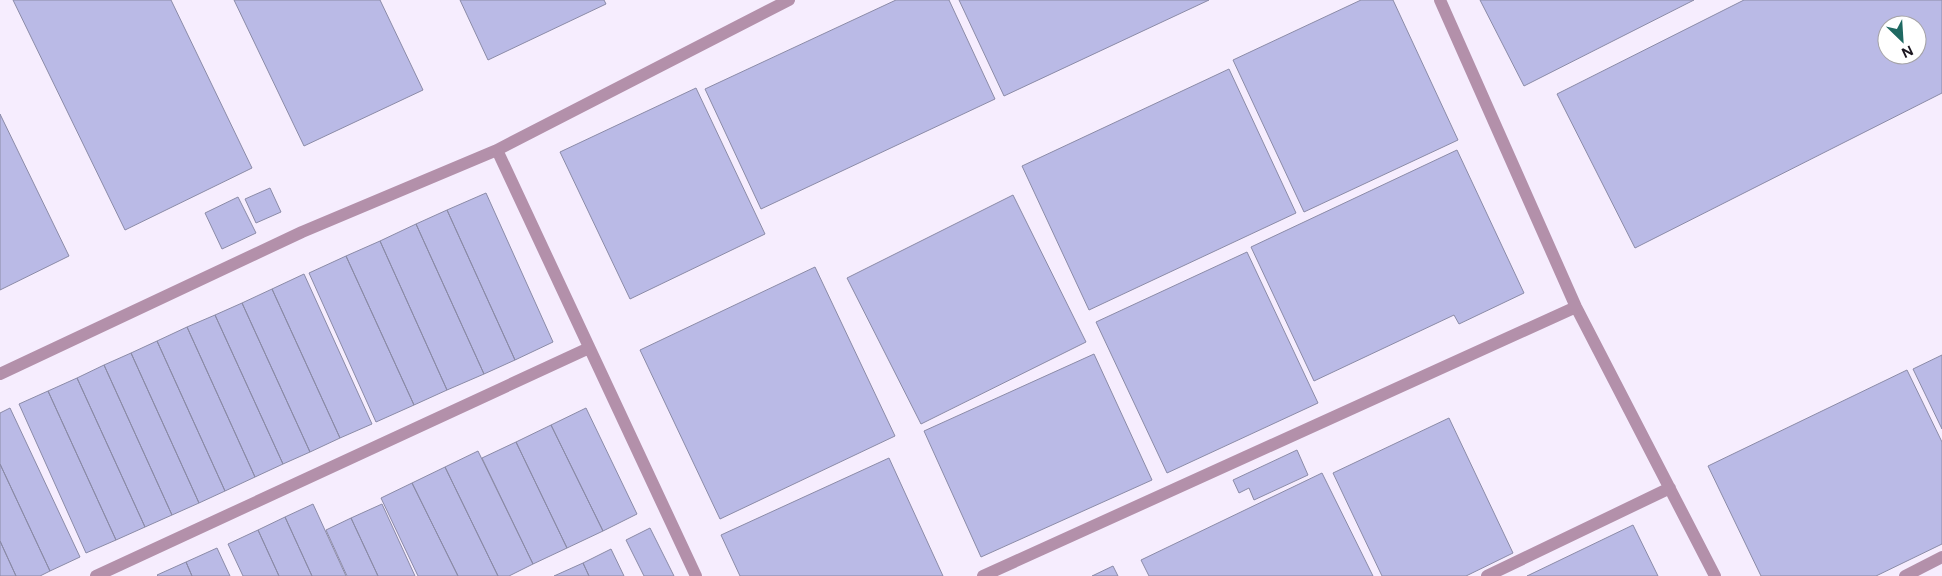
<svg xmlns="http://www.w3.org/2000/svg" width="1942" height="576" font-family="Figtree,sans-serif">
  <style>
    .building { fill: #babae6; stroke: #8b8ba7; fill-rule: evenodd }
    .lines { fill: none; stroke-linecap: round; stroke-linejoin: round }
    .service { stroke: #b390aa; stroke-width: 12 }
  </style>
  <rect width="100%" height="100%" fill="#f6edfe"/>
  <!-- building -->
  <path class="building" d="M13,0H171L252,168L125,230Z
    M234,0H380L423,90L304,146Z
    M460,0H604L606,4L488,60Z
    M896,0H949L995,99L761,209L705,89Z
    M959,0H1209L1004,96Z
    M1361,0H1393L1458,140L1304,212L1233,60Z
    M1480,0H1694L1524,86Z
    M1744,0H1942V93L1635,248L1557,94ZM1887,25H1917V55H1887Z
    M1229,69L1296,213L1089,310L1022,166Z
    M696,88L765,234L630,299L560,152Z
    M0,114L69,256L0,290Z
    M1457,150L1524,293L1459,324L1454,315L1314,381L1251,247Z
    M270,188L281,212L256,223L245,199Z
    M486,193L553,342L515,360L447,210Z
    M1013,195L1086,342L921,424L847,278Z
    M238,197L256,233L222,249L205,213Z
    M447,210L515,360L484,374L416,224Z
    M416,224L484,374L447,390L380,241Z
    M380,241L447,390L414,405L346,256Z
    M1247,252L1318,403L1167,473L1096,322Z
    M346,256L414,405L376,422L309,273Z
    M815,267L895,436L720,519L640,350Z
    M304,274L372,424L340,438L272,289Z
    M272,289L340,438L310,452L242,303Z
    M242,303L310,452L283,464L215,315Z
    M215,315L283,464L255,477L187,327Z
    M187,327L255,477L225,491L157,341Z
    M157,341L225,491L199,503L131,353Z
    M131,353L199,503L172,515L104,365Z
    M1094,354L1152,480L981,557L924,431Z
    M1942,355V429L1913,369Z
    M104,365L172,515L145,527L77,378Z
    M1907,370L1942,442V544L1876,576H1761L1708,466Z
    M77,378L145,527L116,540L48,391Z
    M48,391L116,540L86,553L19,404Z
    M10,408L80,557L50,571L0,464V413Z
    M586,408L637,514L603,531L551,425Z
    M1449,418L1513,553L1466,576H1382L1333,473Z
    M551,425L603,531L567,548L516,442Z
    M516,442L567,548L533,564L482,458Z
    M1297,450L1308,475L1254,500L1249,488L1239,493L1233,480Z
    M478,451L533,564L509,576H498L445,467Z
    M889,458L943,576H740L721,535Z
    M0,464L50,571L40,576H16L0,541Z
    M445,467L498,576H458L412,483Z
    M1322,473L1373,576H1149L1141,560Z
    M412,483L458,576H418L381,498Z
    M313,504L346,576H312L285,517Z
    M382,504L415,576H378L351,518Z
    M285,517L312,576H279L258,530Z
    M351,518L378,576H347L326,530Z
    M1633,525L1658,576H1527Z
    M650,528L674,576H644L626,540Z
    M258,530L279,576H243L228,544Z
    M0,541L16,576H0Z
    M217,548L230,576H192L186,562Z
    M611,549L624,576H589L583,563Z
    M186,562L192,576H158L157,575Z
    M583,563L589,576H554Z
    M1113,566L1118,576H1092Z"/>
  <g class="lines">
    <!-- service -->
    <path class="service" d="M1440,0L1576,307L1715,576
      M497,150L696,576
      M0,374L302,232L497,150L789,0
      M96,576L589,348
      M983,576L1576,307
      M1487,576L1670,488
      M1905,576L1942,557"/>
  </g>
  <!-- north arrow -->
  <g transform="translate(1902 40) rotate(155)"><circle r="24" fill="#ffffff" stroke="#a4a2a5"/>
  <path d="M0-4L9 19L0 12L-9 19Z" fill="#1f6962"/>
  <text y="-8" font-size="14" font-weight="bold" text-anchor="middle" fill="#1b161f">N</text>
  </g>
</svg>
